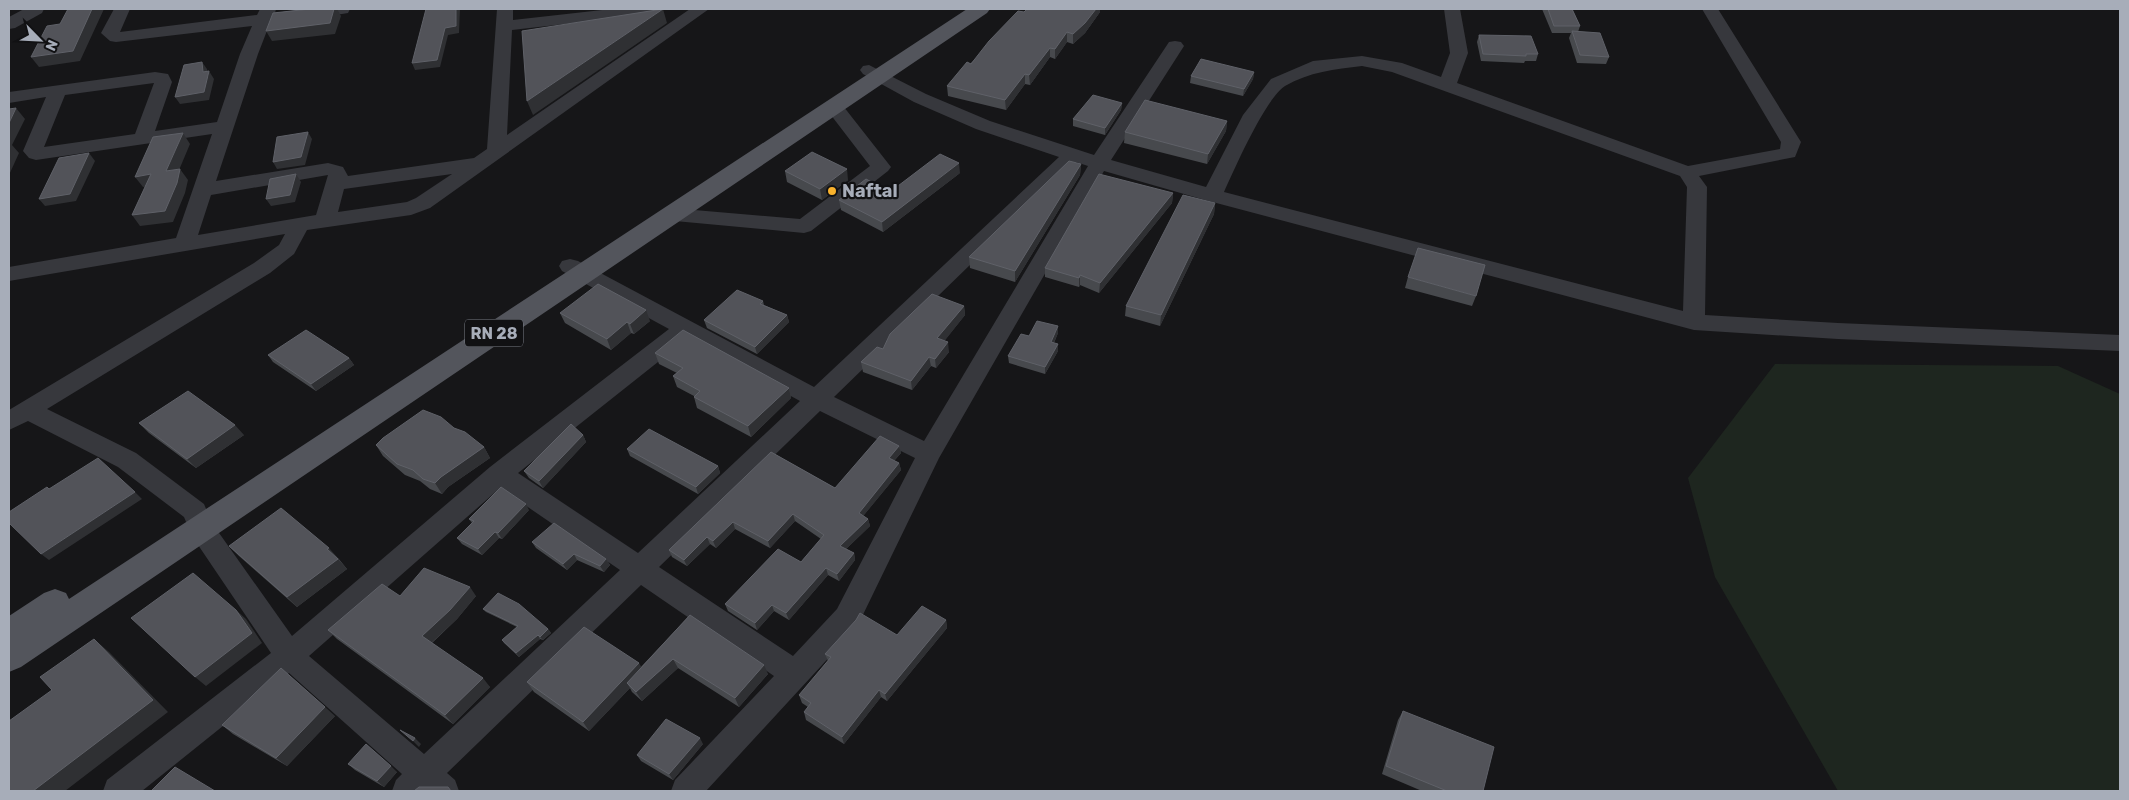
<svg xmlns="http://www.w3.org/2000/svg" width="2129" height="800" font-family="Rubik,sans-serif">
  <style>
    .green { fill: #1e261f }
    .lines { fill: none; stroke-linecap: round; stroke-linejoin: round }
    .minor { fill: #37383d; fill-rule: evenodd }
    .major { fill: #53555c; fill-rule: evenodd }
    .wall { fill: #47494d }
    .shaded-wall { fill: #2f3033 }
    .building { fill: #525359; stroke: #5f6168 }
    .poi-dot { fill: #f9b22d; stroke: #111113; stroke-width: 2 }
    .labels { text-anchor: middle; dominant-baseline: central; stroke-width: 4.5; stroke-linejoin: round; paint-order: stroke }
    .shield { fill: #111113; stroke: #7a7e87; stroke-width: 1 }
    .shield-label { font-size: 16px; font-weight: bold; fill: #a7adb9 }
    .poi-label { font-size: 18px; font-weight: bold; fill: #a7adb9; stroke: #111113; text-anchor: start }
  </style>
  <rect width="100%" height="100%" fill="#161618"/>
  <!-- green -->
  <path class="green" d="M1775,364L2058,366L2120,394V791H1838L1715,577L1688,478Z"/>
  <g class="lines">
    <!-- minor -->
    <path class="minor" d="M24,9H44L42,13L15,28L9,29V17Z
      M114,9H130L120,32L257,15L260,9H276L275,13L305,9H350L348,13L342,14L270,23L258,54L216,181L328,163L343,167L348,176L474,158L487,149L497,9H513V20L611,9H661L659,13L653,14L512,30L507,135L690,9H709L430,208L411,215L307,230L294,254L270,273L47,409L136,453L204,504L212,523L292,636L490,467L669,329L562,271L559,266L562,261L570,259L578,261L814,387L1059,157L976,129L914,102L863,74L860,70L863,66L869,65L926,94L990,121L1094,155L1169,42L1175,41L1181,42L1184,46L1111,160L1206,187L1243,115L1271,79L1313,61L1362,56L1402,63L1441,77L1450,53L1444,9H1460L1468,53L1457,83L1688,166L1780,149L1781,142L1702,9H1718L1801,142L1795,157L1699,176L1707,187L1705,315L1838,323L2120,335V351L1838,339L1694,330L1205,200L1104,171L939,458L857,627L706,791H671L675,780L774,676L641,585L447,773L455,780L459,791H392L396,780L402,774L289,673L142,791H103L107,780L271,653L192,536L184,517L118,467L28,421L9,430V410L254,263L279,245L285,234L9,281V267L176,238L212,134L36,160L29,158L23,151L46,97L9,103V92L155,72L168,74L172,82L155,131L217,122L240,54L252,26L116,42L110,41L101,33ZM1362,66L1392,72L1680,176L1687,187L1683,311L1224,192C1235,168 1265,99 1285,86C1309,72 1335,69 1362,66ZM154,83L135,134L44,147L65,95ZM1076,162L1088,166L924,441L834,397ZM452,174L416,198L407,202L338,212L344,189ZM328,175L316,215L198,235L211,195ZM687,339L800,401L638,553L518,473ZM820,411L915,458L837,609L793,656L659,567ZM500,488L620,570L424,754L309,656Z
      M833,100L840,102L891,167L888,171L811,231L804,233L664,220L661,215L664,210L671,208L800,219L870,166L824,106L826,102Z"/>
    <!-- major -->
    <path class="major" d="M967,9H990L987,13L21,667L9,672V616L44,593L55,589L66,593L69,599Z"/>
  </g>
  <!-- wall -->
  <path class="wall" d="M1027,9H1100V12L1085,33L1073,44L1067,42L1055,59L1050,57L1030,85L1025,84L1006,110L948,96L947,86Z
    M1542,9H1572L1580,26L1578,32L1609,57L1606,64L1577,63L1569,38L1571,33H1552Z
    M1479,35L1538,54L1536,61H1525L1524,63L1481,61L1477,42Z
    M1254,72L1253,79L1243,96L1190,83L1191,76Z
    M1122,103L1121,110L1105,135L1073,126V119Z
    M1227,121L1226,131L1207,164L1124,143L1125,132Z
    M1081,164L1080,175L1015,282L970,268L969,257Z
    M785,171L848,180L822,200L787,182Z
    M960,173L883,232L841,210L839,200L890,192Z
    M1173,193L1172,203L1099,293L1080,285L1079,287L1045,277V268Z
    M1215,203L1214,214L1160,326L1125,316L1126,306Z
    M1408,277L1476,296L1472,306L1405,288Z
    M763,301L764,305L787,315L789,322L757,354L707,328L704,320Z
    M964,306L965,315L944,341L949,352L936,368L931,366L912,390L863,372L861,362L883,349Z
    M560,313L650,321L634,334L631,333L611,350L565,323Z
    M1058,333L1054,343L1058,351L1045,374L1009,363L1008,356L1029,336Z
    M655,353L789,388L791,398L751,437L697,408L694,397V396L677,387L673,376L677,373L659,364Z
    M268,355L349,358L354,365L316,391L273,362Z
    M139,423L244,435L196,468L149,433Z
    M454,428L484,447L490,458L448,487L442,494L430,489L420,481L405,475L383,456L376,445Z
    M583,435L586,442L543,488L529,478L524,471Z
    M899,446L901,453L894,461L899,463L901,470L863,516L868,519L870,526L846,549L854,553L855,560L839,581L828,575L789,620L774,611L757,630L728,611L725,604L801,562L821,539L795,521L770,548L735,529L716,548L710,544L687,566L672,557L669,550L771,452L835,488Z
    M627,449L718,466L720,473L698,494L630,456Z
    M529,510L502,539L499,538L482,555L462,544L457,538L472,523L469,519Z
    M532,542L606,559L610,565L604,572L577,560L567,570L536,548Z
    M229,546L338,558L347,569L297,607L239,556Z
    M400,596H476L457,619L432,643L490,687L453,724L337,639L328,630Z
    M483,609L548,629L551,633L543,640L540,639L519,657L504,643L502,640L517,627L486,612Z
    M690,615L768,674L739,707L678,668L642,701L632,692L630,688L589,731L534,692L527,682L641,667Z
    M946,620L947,628L887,701L881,697L844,744L806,720L804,712L808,707L802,703L799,695L828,661L825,654L897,635Z
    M1403,711L1483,791H1422L1382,774L1398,720Z
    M335,716L287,766L233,734L222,725Z
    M703,744L673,780L641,761L637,755Z
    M348,764L397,772L384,787L355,770Z"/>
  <!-- shaded-wall -->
  <path class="shaded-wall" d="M92,9H104L80,61L39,67L31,57Z
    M334,9H337L341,16L335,34L272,41L266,31Z
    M456,9H460L459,33L448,35L440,67L415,70L412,63L445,28Z
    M663,9L667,23L533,115L527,101Z
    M1096,9H1100V12L1085,33L1073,44V34Z
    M1067,32V42L1055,59V49Z
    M1050,48V57L1030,85L1029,75Z
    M202,62L207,69L208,77L209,71L214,79L209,100L180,104L175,97L203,72Z
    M1254,72L1253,79L1243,96L1244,89Z
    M1025,74V84L1006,110L1005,100Z
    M1122,103L1121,110L1105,135V128Z
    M16,108L25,119L12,145L19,153L9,175V123Z
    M1227,121L1226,131L1207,164L1208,154Z
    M308,132L312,139L305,165L277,169L273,162Z
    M183,133L190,144L174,182L166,171Z
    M89,153L95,161L76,201L45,206L39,199Z
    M959,163L960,173L883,232L882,222Z
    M1081,164L1080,175L1015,282V271Z
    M180,169L188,180L185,193L173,222L140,226L132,215Z
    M847,169L848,180L822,200L820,189Z
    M151,174L159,185L143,187L135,177Z
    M296,174L301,182L295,202L271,206L266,199Z
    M1173,193L1172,203L1099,293L1100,283Z
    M1215,203L1214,214L1160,326L1161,315Z
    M1080,275V285L1079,287V278Z
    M964,306L965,315L939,348L937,338Z
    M646,310L650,321L634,334L630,324Z
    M787,315L789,322L757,354L755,347Z
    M627,322L631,333L611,350L607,339Z
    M1058,326V333L1051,349V342Z
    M948,342L949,352L936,368L935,359Z
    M1058,344V351L1045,374V367Z
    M929,357L931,366L912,390L911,381Z
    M349,358L354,365L316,391L311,384Z
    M789,388L791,398L751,437L748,426Z
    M235,425L244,435L196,468L187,459Z
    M583,435L586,442L543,488L539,481Z
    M899,446L901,453L890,465L889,458Z
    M484,447L490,458L448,487L442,494L435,483L441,477Z
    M899,463L901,470L860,520L859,513Z
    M718,466L720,473L698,494L696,487Z
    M135,492L142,499L49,560L41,554Z
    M526,504L529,510L502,539L498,533Z
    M793,514L795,521L770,548L768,541Z
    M868,519L870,526L842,553L840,546Z
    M733,522L735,529L716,548L713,541Z
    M495,532L499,538L482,555L478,549Z
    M707,537L710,544L687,566L684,560Z
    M329,548L338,558L336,559L327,549Z
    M854,553L855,560L839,581L837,574Z
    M574,554L577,560L567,570L563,564Z
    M338,559L347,569L297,607L287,597Z
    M606,559L610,565L604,572L600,566Z
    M826,568L828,575L789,620L786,613Z
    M470,587L476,596L457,619L429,645L422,636Z
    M772,605L774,611L757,630L755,623Z
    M236,610L246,619L262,643L206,686L195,677Z
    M946,620L947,628L887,701L885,694Z
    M548,629L551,633L543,640L540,637Z
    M538,635L540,639L519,657L516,653Z
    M94,639L109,652L168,712L65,791H33Z
    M673,659L678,668L642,701L636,692Z
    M639,663L645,673L627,683L630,688L589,731L583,722Z
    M764,665L768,674L739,707L735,698Z
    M483,678L490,687L453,724L445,715Z
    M879,690L881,697L844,744L842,737Z
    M325,707L335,716L287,766L276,758Z
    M415,738L421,744L419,747L413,741Z
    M700,738L703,744L673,780L669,774Z
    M391,766L397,772L384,787L377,781Z"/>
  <!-- building -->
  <path class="building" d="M68,9H92L73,51L31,57L47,26L60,24Z
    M310,9H334L330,23L266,31L273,13Z
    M426,9H456V26L445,28L437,60L412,63Z
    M663,9L527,101L522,31Z
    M1027,9H1096L1085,23L1073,34L1067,32L1055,49L1050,48L1029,75L1025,74L1005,100L947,86L967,62L971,64L989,41L1018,11L1024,12Z
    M1548,9H1572L1580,26H1554Z
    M1572,31L1600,33L1609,57L1580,55Z
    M1479,35L1531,36L1538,54H1526V56L1483,54Z
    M1201,59L1254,72L1244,89L1191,76Z
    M202,62L203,72L209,71L204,92L175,97L184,65Z
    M1093,95L1122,103L1105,128L1073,119Z
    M1145,100L1227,121L1208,154L1125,132Z
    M16,108L9,123V109Z
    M308,132L301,157L273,162L277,137Z
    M183,133L166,171L180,169L177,183L165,211L132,215L151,174L135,177L153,137Z
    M812,152L847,169L820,189L785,171Z
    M89,153L70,194L39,199L59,158Z
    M940,154L959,163L882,222L839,200L866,179L890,192Z
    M1069,161L1081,164L1015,271L969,257Z
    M296,174L290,195L266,199L270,179Z
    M1099,174L1173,193L1100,283L1080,275L1079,278L1045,268Z
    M1183,195L1215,203L1161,315L1126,306Z
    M1418,248L1485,265L1476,296L1408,277Z
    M598,284L646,310L630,324L627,322L607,339L560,313Z
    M737,290L763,301L760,304L787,315L755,347L704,320Z
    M932,294L964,306L937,338L948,342L935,359L929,357L911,381L861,362L877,347L883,349L890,334Z
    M1037,321L1058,326L1051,342L1058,344L1045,367L1008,356L1021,334L1029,336Z
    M306,330L349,358L311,384L268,355Z
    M683,330L789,388L748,426L694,397L700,391L673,376L683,368L655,353Z
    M188,391L235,425L187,459L139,423Z
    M423,410L441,417L454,428L465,432L484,447L441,477L435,483L423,479L413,470L397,464L376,445L383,438Z
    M571,424L583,435L539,481L524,471Z
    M649,429L718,466L696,487L627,449Z
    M880,436L899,446L889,458L899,463L859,513L868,519L840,546L854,553L837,574L826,568L786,613L772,605L755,623L725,604L778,549L801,562L824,535L793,514L768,541L733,522L713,541L707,537L684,560L669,550L771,452L835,488Z
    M98,458L135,492L41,554L9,523V512L47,487L49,489Z
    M501,487L526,504L498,533L495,532L478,549L457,538L474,521L469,519Z
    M281,508L329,548L327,549L338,559L287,597L229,546Z
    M554,523L606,559L600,566L574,554L563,564L532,542Z
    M424,568L470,587L450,610L422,636L483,678L445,715L328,630L382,584L400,596Z
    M193,573L236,610L252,633L195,677L131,618Z
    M498,593L519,604L548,629L540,637L538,635L516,653L502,640L518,626L483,609Z
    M922,606L946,620L885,694L879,690L842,737L804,712L811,703L799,695L831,657L825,654L856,620L860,613L897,635Z
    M690,615L764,665L735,698L673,659L636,692L627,683Z
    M584,627L639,663L583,722L527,682Z
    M94,639L153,700L33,791H9V721L52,690L40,677Z
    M281,668L325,707L276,758L222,725Z
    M1403,711L1494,747L1483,791H1447L1386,766Z
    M666,719L700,738L669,774L637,755Z
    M400,730L415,738L413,741Z
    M366,744L391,766L377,781L348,764Z
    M175,767L215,791H151Z
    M419,787H448L451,791H414Z"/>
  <!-- markers -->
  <circle class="poi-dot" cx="832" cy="191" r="5"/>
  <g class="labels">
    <!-- shield labels -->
    <rect class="shield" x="465" y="319.5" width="58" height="27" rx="4"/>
    <g class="shield-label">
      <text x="494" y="333">RN 28</text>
    </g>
    <!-- poi labels -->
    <g class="poi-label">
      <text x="842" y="191">Naftal</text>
    </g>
  </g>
  <!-- border -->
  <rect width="2129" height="800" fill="none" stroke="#a7adb9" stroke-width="20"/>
  <!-- north arrow -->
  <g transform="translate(40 40) rotate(114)" stroke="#111113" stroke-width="4" paint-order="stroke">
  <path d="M0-4L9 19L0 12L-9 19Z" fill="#a7adb9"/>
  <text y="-8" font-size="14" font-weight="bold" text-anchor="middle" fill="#a7adb9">N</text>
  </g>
</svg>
